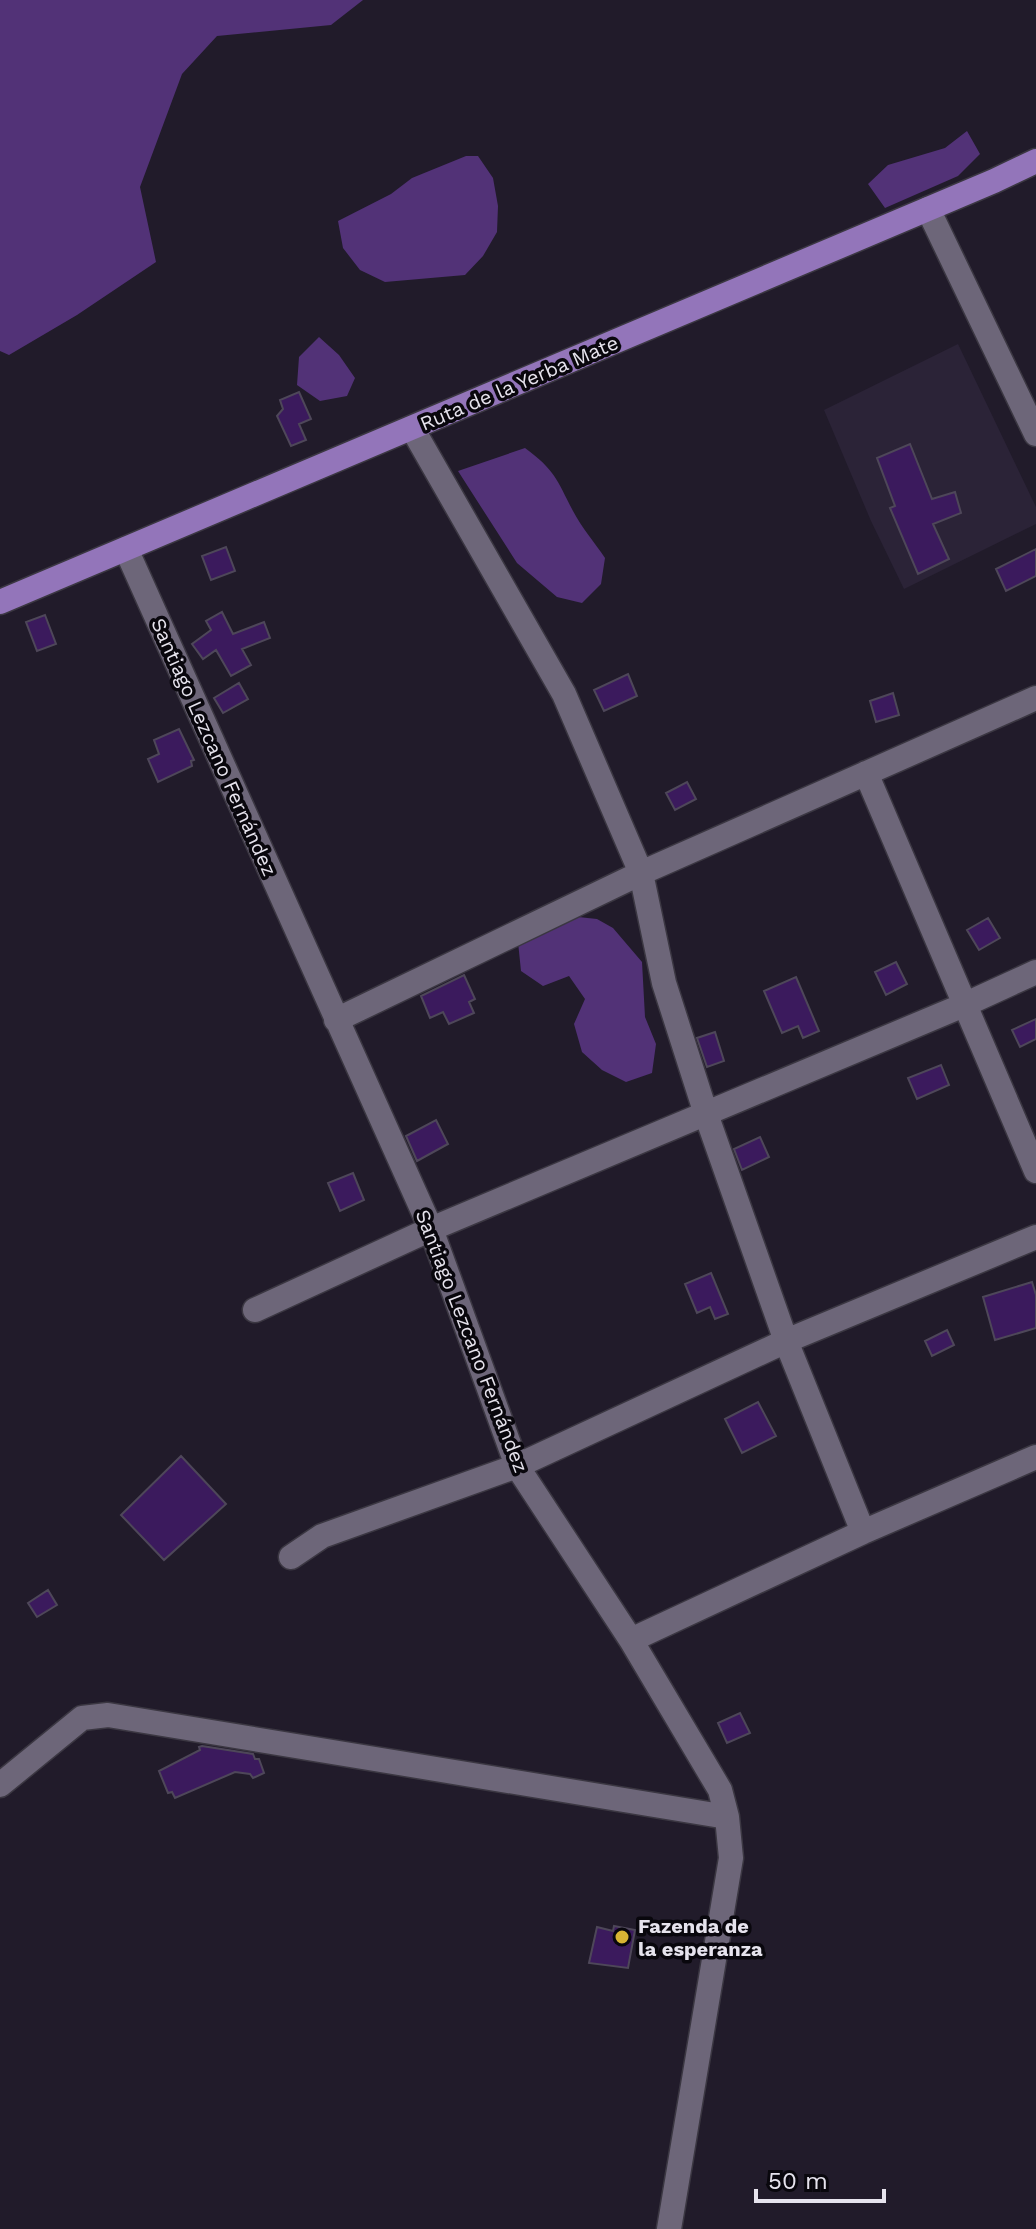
<svg xmlns="http://www.w3.org/2000/svg" width="1036" height="2229" font-family="'Work Sans',sans-serif">
  <style>
    .built { fill: #2b2337 }
    .forest { fill: #523277 }
    .building { fill: #3b1a5d; stroke: #4e4759; stroke-width: 2 }
    .lines { fill: none; stroke-linecap: round; stroke-linejoin: round }
    .minor-casing { stroke: #3b3742; stroke-width: 27 }
    .major-casing { stroke: #3b3742; stroke-width: 27 }
    .minor { stroke: #6d6679; stroke-width: 24 }
    .major { stroke: #9375ba; stroke-width: 24 }
    .poi-dot { fill: #d8b434; stroke: #09070d; stroke-width: 3 }
    .labels { text-anchor: middle; dominant-baseline: central; stroke-width: 7; stroke-linejoin: round; paint-order: stroke }
    .street-label { font-size: 20px; fill: #e6e3ed; stroke: #09070d }
    .poi-label { font-size: 20px; font-weight: bold; fill: #e6e3ed; stroke: #09070d; text-anchor: start }
  </style>
  <rect width="100%" height="100%" fill="#211b2a"/>
  <!-- built -->
  <path class="built" d="M958,344L1036,507V524L904,589L871,521L824,410Z"/>
  <!-- forest -->
  <path class="forest" d="M0,0H363L331,25L217,36L182,74L140,187L156,262L77,315L9,355L0,351Z
    M967,131L980,154L958,176L885,208L868,184L888,165L945,148Z
    M466,156H478L493,178L498,206L497,232L483,256L465,275L385,282L360,270L343,248L338,221L391,194L412,178Z
    M319,337L339,355L355,378L347,396L320,401L297,385L299,357Z
    M525,448C555,470 557,480 573,511C582,528 595,543 605,558L601,584L582,603L557,597L517,563L458,471Z
    M569,916L597,919L613,928L642,962L645,1017L656,1044L652,1073L626,1082L602,1070L582,1052L574,1024L585,999L569,976L543,986L521,971L518,942Z"/>
  <!-- building -->
  <path class="building" d="M299,392L311,419L299,424L306,440L291,446L277,416L283,409L280,400Z
    M910,444L932,499L955,492L961,513L933,524L949,559L918,574L890,508L895,506L877,458Z
    M226,547L235,571L211,580L202,556Z
    M1036,549V576L1006,591L996,569Z
    M222,612L233,634L264,622L270,638L242,649L251,665L231,676L216,650L203,659L192,644L211,630L206,621Z
    M45,615L56,644L37,651L26,622Z
    M628,674L637,696L604,711L594,690Z
    M239,683L248,699L223,713L214,698Z
    M893,693L899,715L876,722L870,701Z
    M179,729L194,760L191,761L192,766L158,782L148,759L159,754L154,740Z
    M687,782L696,799L675,810L666,793Z
    M988,918L1000,938L979,950L967,930Z
    M896,962L907,984L886,995L875,972Z
    M464,975L475,999L469,1002L474,1013L449,1024L443,1012L430,1018L421,996Z
    M796,977L819,1031L803,1038L798,1026L782,1033L764,991Z
    M1036,1019V1039L1020,1047L1012,1030Z
    M715,1032L724,1061L707,1067L697,1038Z
    M941,1065L949,1085L917,1099L908,1078Z
    M436,1120L448,1144L417,1161L406,1136Z
    M760,1137L769,1157L742,1170L734,1149Z
    M353,1173L364,1200L340,1211L328,1183Z
    M711,1273L728,1314L715,1319L710,1307L697,1313L685,1284Z
    M1032,1282L1036,1295V1328L995,1340L983,1297Z
    M947,1330L954,1345L932,1356L925,1341Z
    M758,1402L776,1436L742,1453L725,1419Z
    M181,1456L226,1504L164,1560L121,1515Z
    M48,1590L57,1605L37,1617L28,1603Z
    M740,1713L750,1733L727,1743L718,1723Z
    M202,1746L253,1754L255,1759H259L264,1773L253,1778L250,1774L235,1772L175,1798L172,1792L168,1793L159,1771L200,1750L199,1747Z
    M614,1926L635,1930L628,1968L589,1963L597,1927L613,1931Z"/>
  <g class="lines">
    <defs>
      <path id="minor" d="M928,209L1036,434
        M412,428L564,694L641,873L664,983L706,1114L786,1341L863,1532
        M126,549L431,1229L517,1466L631,1640L720,1790L727,1817L731,1858L669,2229
        M866,773L1036,1171
        M336,1020L641,873L1036,698
        M255,1310L431,1229L964,1005L1036,972
        M291,1557L322,1536L517,1466L786,1341L1036,1237
        M631,1640L863,1532L1036,1457
        M0,1785L82,1718L108,1715L727,1817"/>
      <path id="major" d="M0,602L994,181L1036,161"/>
    </defs>
    <!-- minor casing -->
    <use href="#minor" class="minor-casing"/>
    <!-- major casing -->
    <use href="#major" class="major-casing"/>
    <!-- minor -->
    <use href="#minor" class="minor"/>
    <!-- major -->
    <use href="#major" class="major"/>
  </g>
  <!-- markers -->
  <circle class="poi-dot" cx="622" cy="1937" r="8"/>
  <g class="labels">
    <!-- street labels -->
    <g class="street-label">
      <text transform="translate(519 383) rotate(-23)">Ruta de la Yerba Mate</text>
      <text transform="translate(214 747) rotate(66)">Santiago Lezcano Fernández</text>
      <text transform="translate(472 1341) rotate(69)">Santiago Lezcano Fernández</text>
    </g>
    <!-- poi labels -->
    <g class="poi-label">
      <text x="638" y="1926">Fazenda de<tspan x="638" dy="23">la esperanza</tspan></text>
    </g>
  </g>
  <!-- scale -->
  <path d="M756 2189v12h128v-12" fill="none" stroke="#e6e3ed" stroke-width="4"/>
  <text x="768" y="2189" font-size="24" fill="#e6e3ed" stroke="#09070d" stroke-width="6" paint-order="stroke">50 m</text>
</svg>
